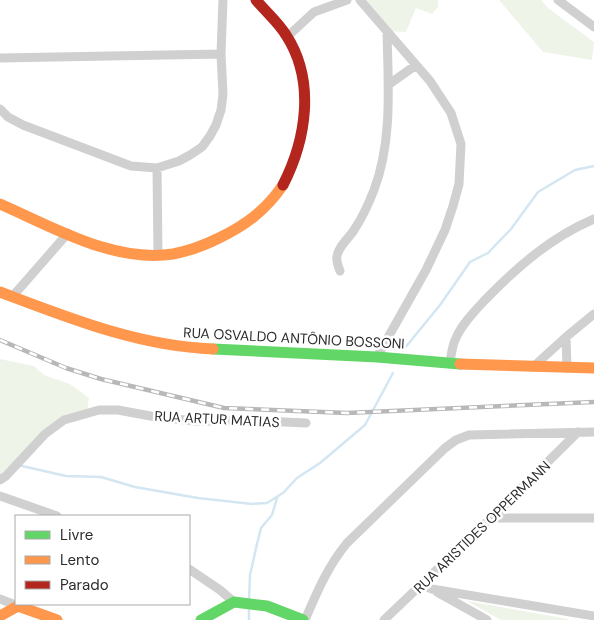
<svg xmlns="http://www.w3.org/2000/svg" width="594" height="620" font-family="'DM Sans',sans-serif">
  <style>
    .green { fill: #eff4e9 }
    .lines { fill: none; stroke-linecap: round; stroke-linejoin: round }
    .stream { stroke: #d3e6f2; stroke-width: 2.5 }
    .street { stroke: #d0d0d0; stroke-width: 9 }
    .fast { stroke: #63d668; stroke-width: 11 }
    .slow { stroke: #ff974d; stroke-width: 11 }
    .jam { stroke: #b3261e; stroke-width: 11 }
    .rail-casing { stroke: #b8b8b8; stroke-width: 4.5 }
    .rail { stroke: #fff; stroke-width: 2.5; stroke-dasharray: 8; stroke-linecap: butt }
    .labels { text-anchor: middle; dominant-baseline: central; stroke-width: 5; stroke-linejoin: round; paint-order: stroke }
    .street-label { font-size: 14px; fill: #2b2b2b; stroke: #fff }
  </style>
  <rect width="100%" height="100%" fill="#fff"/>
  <!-- green -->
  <path class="green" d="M360,0H438V7L432,14L416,8L406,32L387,31Z
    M499,0H541L548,8L594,42L592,60L543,52Z
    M0,359L34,366L44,375L70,384L89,398L87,412L50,429L0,478Z
    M467,601L568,619V620H501Z"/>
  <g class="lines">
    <!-- stream -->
    <path class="stream" d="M404,349L440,305L470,262L488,253L511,229L538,192L575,170L594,166
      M22,466L66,476L101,477L135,487L198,498L252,504L267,503L283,493L297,478L320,463L365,425L393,373
      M249,601L250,575L257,544L261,528L272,515L277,498
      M249,620V609"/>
    <!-- street -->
    <path class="street" d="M360,0L430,81L451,113L461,144L459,184L453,206L445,230L426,270L377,357
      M558,0L594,27
      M288,36L314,12L347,0
      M0,58L221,54
      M388,85L416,65
      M0,109L8,117L23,125L131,166L157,168L179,161L190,155L202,147L210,136L216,125L221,110L223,94L221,54L223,0
      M157,168L158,255
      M340,271C338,266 336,260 337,256C338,247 349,238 354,230C362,218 369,203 374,190C393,140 388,83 387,31
      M12,297L68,233
      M566,337L567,368
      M450,364C451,355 452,345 456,338C462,324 474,312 484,301C516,268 551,237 594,219
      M533,367L566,337L594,314
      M0,480L6,476L45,434L64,420L99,410H118L156,417L195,421H263L306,423
      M0,496L57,516
      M491,518H594
      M189,569L220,590L234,602
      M422,585L432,589L594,616
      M437,592L487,620
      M0,599L18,606
      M305,620C317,592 328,566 347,543L445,448L456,440L469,435L594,432
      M384,620L491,518L578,432"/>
    <!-- fast -->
    <path class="fast" d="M213,349L377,357L460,364
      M201,620L234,602L267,606L303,620"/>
    <!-- slow -->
    <path class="slow" d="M0,204C53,227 113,263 173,254C189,251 205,245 219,238C246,225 266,210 283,185
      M0,292C69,318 138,346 213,349
      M460,364L594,368
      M0,616L18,606L57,620"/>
    <!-- jam -->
    <path class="jam" d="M256,0C266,12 278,22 286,35C316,81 306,140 283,185"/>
    <defs>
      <path id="rail" d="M0,340L66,368L101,379L224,408L347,413L594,402"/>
    </defs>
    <!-- rail casing -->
    <use href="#rail" class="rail-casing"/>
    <!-- rail -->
    <use href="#rail" class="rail"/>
  </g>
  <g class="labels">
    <!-- street labels -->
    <g class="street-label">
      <text transform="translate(294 338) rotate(3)">RUA OSVALDO ANTÔNIO BOSSONI</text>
      <text transform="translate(217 419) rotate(3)">RUA ARTUR MATIAS</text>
      <text transform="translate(482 527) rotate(-44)">RUA ARISTIDES OPPERMANN</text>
    </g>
  </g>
  <!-- legend -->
  <rect x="15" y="515" width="175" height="90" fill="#ffffff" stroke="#aaaaaa"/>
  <rect x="25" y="531" width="25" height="8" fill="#63d668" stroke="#aaaaaa"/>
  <text x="60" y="540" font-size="15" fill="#2b2b2b">Livre</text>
  <rect x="25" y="556" width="25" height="8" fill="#ff974d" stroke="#aaaaaa"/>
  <text x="60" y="565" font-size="15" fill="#2b2b2b">Lento</text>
  <rect x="25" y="581" width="25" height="8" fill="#b3261e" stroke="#aaaaaa"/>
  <text x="60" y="590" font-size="15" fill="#2b2b2b">Parado</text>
</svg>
